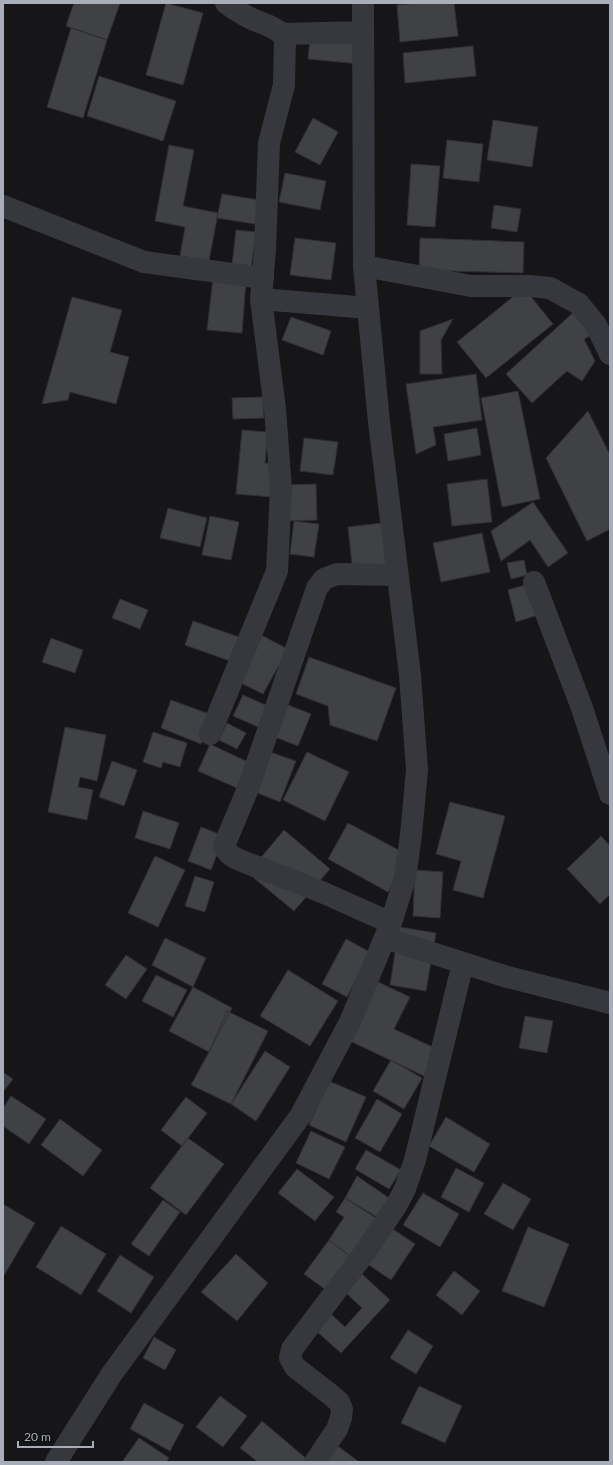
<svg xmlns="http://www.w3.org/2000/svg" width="613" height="1465" font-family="Lato,sans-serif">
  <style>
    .building { fill: #404145; stroke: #303034 }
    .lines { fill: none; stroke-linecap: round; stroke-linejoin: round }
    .minor { stroke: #37383d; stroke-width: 22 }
  </style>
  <rect width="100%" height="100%" fill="#161618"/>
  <!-- building -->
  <path class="building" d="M74,3H120L107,40L66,26Z
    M166,3L203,13L183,85L146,75Z
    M417,3H454L458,36L400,42L397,5Z
    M71,28L107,40L83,118L47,107Z
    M311,29L363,35L360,64L308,59Z
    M473,46L476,76L405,83L403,53Z
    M99,76L176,101L163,141L87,116Z
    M313,118L338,132L320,165L295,152Z
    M493,120L538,127L532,167L487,160Z
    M447,140L483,144L479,182L443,178Z
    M169,145L194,150L183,206L218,213L209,261L180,256L185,227L155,221Z
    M411,164L440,166L435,227L407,225Z
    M285,173L326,181L320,210L279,202Z
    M222,194L259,200L255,224L217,218Z
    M494,205L521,209L517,232L491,228Z
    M236,230L256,232L251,268L232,266Z
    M295,238L336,243L331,280L290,275Z
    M420,238L524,242L523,273L419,270Z
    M213,278L246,281L242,333L207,330Z
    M524,288L553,324L486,378L457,342Z
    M72,297L122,310L110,352L129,357L116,404L70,392L68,400L42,404Z
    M577,309L598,332L584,339L595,361L582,381L567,371L532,403L506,374Z
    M291,317L331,331L323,355L282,340Z
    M453,319L441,340L442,374H420V331Z
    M476,374L482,420L433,427L436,445L416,454L406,384Z
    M518,391L540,499L502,507L481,398Z
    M263,397L264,418L233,419L232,398Z
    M588,411L610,455V529L587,541L546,458Z
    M477,428L481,455L448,461L444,434Z
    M242,430L268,432L265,463L276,464L273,497L236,494Z
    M304,438L338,442L333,475L300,471Z
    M487,479L492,522L452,526L447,484Z
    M316,484L317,520L285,521L284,485Z
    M533,502L568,553L548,567L530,540L501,561L491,531Z
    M168,508L207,518L200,547L160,538Z
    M210,516L239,522L231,560L202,555Z
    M294,521L319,524L314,557L290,554Z
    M382,523L387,569L353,573L348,527Z
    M482,533L490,572L441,582L433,543Z
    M524,560L527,575L511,579L507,563Z
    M532,583L541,614L516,622L508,590Z
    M120,599L148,610L140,629L112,618Z
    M193,621L239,637L230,661L185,645Z
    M257,633L288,649L263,694L233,679Z
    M51,638L83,650L75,673L42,662Z
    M309,657L396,688L377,741L330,725L328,706L296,694Z
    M243,695L268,706L258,727L233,716Z
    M171,700L212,715L201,744L161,728Z
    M288,705L311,714L298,746L275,737Z
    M227,723L246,733L237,749L219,740Z
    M65,727L106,735L97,781L80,777L78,787L93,790L87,820L48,812Z
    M153,732L187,743L180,767L163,762L161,768L143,762Z
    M210,744L248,762L237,788L198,771Z
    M270,752L296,761L280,802L255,792Z
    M307,752L349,772L325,821L283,800Z
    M112,761L137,770L124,806L99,797Z
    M450,802L505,816L483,898L453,890L461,861L436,854Z
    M143,811L179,823L170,849L135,838Z
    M348,823L408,855L388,892L328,859Z
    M201,827L224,836L211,870L188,861Z
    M284,830L330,869L294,911L248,873Z
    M601,836L610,846V894L600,904L567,869Z
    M155,856L185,870L158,927L128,913Z
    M415,870L443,872L440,918L413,916Z
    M195,876L214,882L205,912L185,906Z
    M399,927L436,933L426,991L390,985Z
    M165,938L206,958L193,987L152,965Z
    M346,939L370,952L347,997L322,984Z
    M126,955L147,969L126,999L105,985Z
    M288,970L338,1001L310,1046L260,1016Z
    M156,975L187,990L173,1017L142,1001Z
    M378,982L410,997L394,1029L437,1049L424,1076L350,1041Z
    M193,987L232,1008L209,1052L169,1031Z
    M227,1011L268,1031L231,1104L191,1085L209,1052Z
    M525,1016L553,1021L547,1053L519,1048Z
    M265,1051L290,1067L256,1121L231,1104Z
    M391,1060L422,1078L404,1109L373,1091Z
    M3,1072L13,1079L3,1092Z
    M329,1081L366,1097L346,1142L309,1125Z
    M11,1096L46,1119L29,1144L3,1126V1108Z
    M186,1097L207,1113L182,1146L161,1130Z
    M377,1099L402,1114L380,1152L355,1138Z
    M446,1117L490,1144L474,1172L429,1146Z
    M60,1119L102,1150L83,1176L41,1145Z
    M311,1131L345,1147L329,1179L296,1163Z
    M188,1138L224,1164L186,1215L150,1188Z
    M366,1150L401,1170L389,1189L355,1169Z
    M456,1168L484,1183L469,1212L441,1197Z
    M297,1169L334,1197L315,1221L278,1193Z
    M357,1176L389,1198L377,1217L345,1198Z
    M503,1183L531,1199L513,1230L484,1214Z
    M423,1193L459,1214L440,1247L403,1225Z
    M345,1198L379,1220L351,1257L329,1240L344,1217L336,1212Z
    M163,1200L180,1212L149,1256L131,1244Z
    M3,1204L35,1223L3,1277Z
    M384,1223L415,1244L391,1280L360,1259Z
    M61,1226L106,1254L81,1295L36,1267Z
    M528,1227L569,1244L544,1307L502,1291Z
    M329,1240L351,1257L326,1290L304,1274Z
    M236,1254L268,1283L237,1321L201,1292Z
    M120,1255L154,1277L131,1313L97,1291Z
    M454,1271L480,1291L462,1315L436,1295Z
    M361,1273L390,1300L341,1353L314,1329L329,1312L345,1327L362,1308L344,1291Z
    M408,1330L433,1346L416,1374L390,1358Z
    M154,1337L176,1350L165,1370L143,1358Z
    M419,1386L462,1406L445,1443L401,1423Z
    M220,1396L247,1416L223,1447L196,1427Z
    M144,1403L184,1425L170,1451L130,1429Z
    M262,1421L308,1460L306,1462H258L240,1448Z
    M139,1438L169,1458L166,1462H122Z
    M335,1444L359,1462H321Z"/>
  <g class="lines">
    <!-- minor -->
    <path class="minor" d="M226,3C233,8 240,13 248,17C259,23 280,27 285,39L284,85L269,143L265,249L261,299L368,308
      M283,34L363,32
      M3,206L144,262L263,278
      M364,266L471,286H530L550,288L579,304L596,325L610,354
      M534,582L582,708L610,794
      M210,734L277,571L281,489L275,409L261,299
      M391,923L324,893L242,861C234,858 228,855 224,846L249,786L317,588L324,579L337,574L396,575
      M385,938L504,976L610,1003
      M56,1462L111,1375L301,1115L350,1022L391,923L405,878L411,835L417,770L410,675L379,422L364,266L363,3
      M315,1462L337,1429L341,1418L342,1409L339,1402L331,1395L295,1367L290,1358L292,1349L360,1259L396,1206L405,1189L415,1160L463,963"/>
  </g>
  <!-- border -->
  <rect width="613" height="1465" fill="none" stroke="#a8adb8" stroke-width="8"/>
  <!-- scale -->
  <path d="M18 1441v6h75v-6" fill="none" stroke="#a8adb8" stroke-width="2"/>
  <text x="24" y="1441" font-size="12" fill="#a8adb8" stroke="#111113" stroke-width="3" paint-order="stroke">20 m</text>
</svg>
